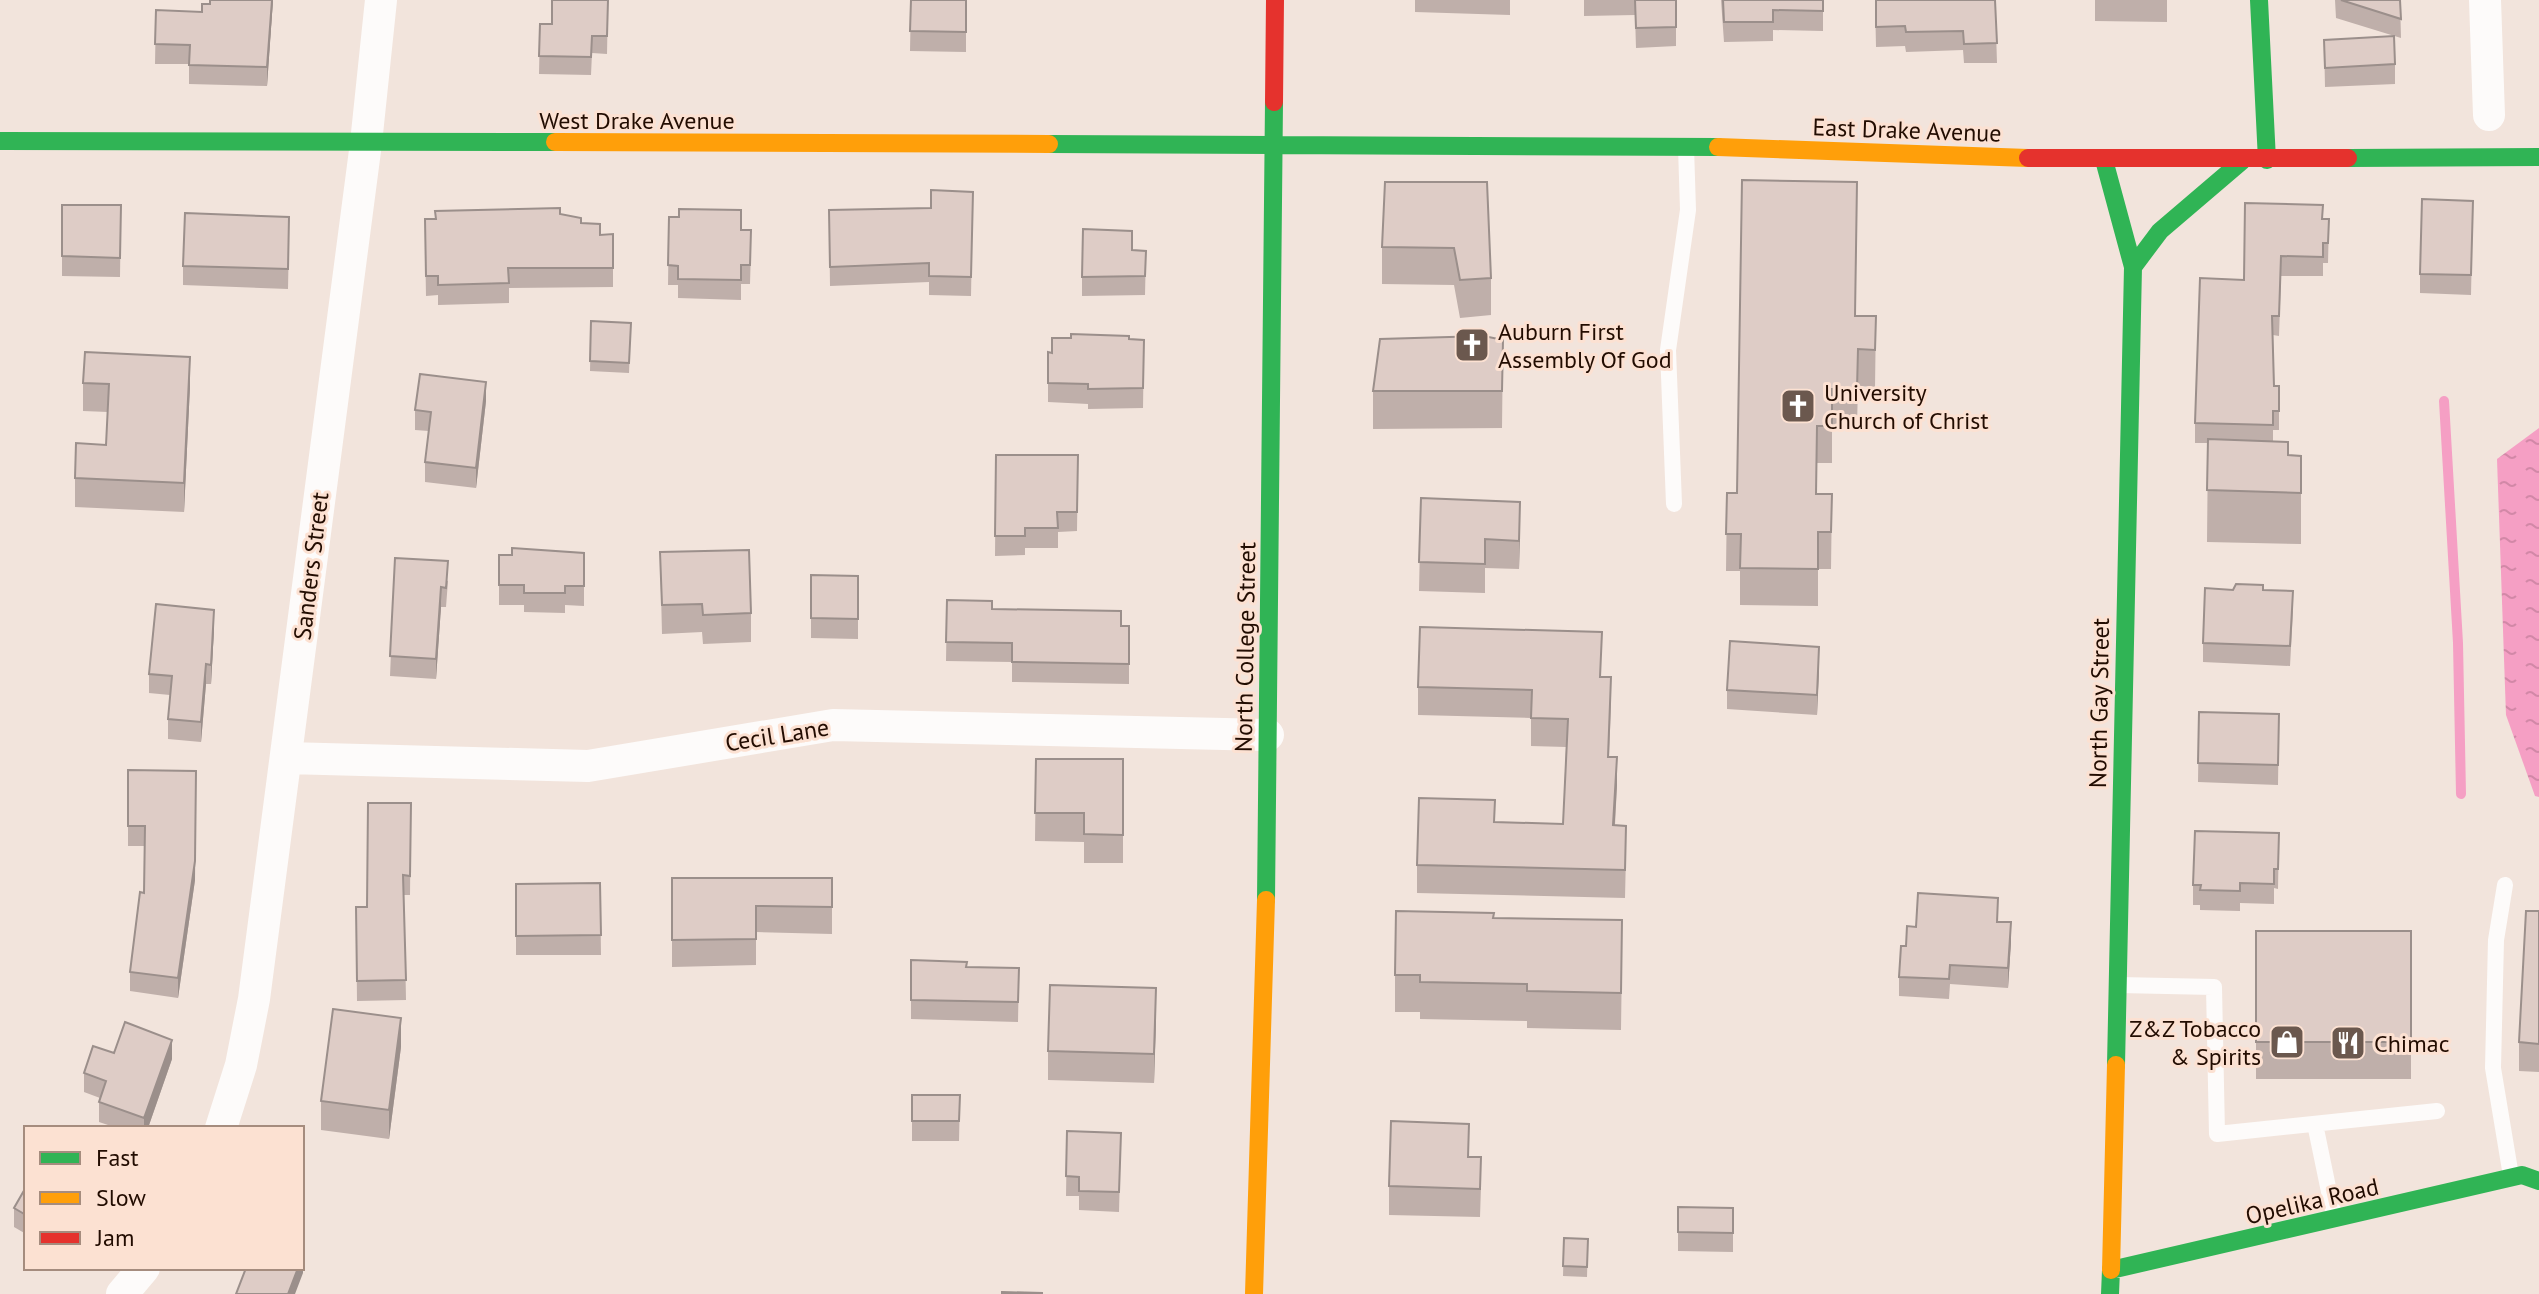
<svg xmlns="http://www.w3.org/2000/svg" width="2539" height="1294" font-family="'PT Sans',sans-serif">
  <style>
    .water { fill: url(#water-ripples) }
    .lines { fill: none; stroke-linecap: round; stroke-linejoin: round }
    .stream { stroke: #f59fc4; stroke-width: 10 }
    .lane { stroke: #fdfbfa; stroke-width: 16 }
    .street { stroke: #fdfbfa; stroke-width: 32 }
    .fast { stroke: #30b455; stroke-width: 18 }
    .slow { stroke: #ff9f0a; stroke-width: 18 }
    .jam { stroke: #e5322d; stroke-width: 18 }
    .wall { fill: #bfafaa }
    .shaded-wall { fill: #9b8f8b }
    .building { fill: #deccc6; stroke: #9b8f8b; stroke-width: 2 }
    .labels { text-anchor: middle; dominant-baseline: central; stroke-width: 6; stroke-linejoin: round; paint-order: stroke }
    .street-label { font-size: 24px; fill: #220c01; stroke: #fce1d2 }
    .poi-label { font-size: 24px; fill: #220c01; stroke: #fce1d2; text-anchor: start }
  </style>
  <defs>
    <pattern id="water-ripples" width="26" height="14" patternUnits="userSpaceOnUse" patternTransform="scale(2)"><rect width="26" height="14" fill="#f59fc4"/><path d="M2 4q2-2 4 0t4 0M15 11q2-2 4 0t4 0" fill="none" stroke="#d288a7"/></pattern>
  </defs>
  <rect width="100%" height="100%" fill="#f2e4dc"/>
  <!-- water -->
  <path class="water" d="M2539,428V797L2535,796L2506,715L2497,459Z"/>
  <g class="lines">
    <!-- stream -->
    <path class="stream" d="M2444,401L2458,643L2461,794"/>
    <!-- lane -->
    <path class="lane" d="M1674,504L1668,350L1688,210L1686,147
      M2505,885L2496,940L2493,1068L2511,1176
      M2119,985L2214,987L2217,1134L2437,1111
      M2315,1124L2334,1216"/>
    <!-- street -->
    <path class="street" d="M2485,0L2489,115
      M287,758L588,766L833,725L1268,735
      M221,1128L241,1065L254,999L366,143L381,0
      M122,1294L144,1268"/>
    <!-- fast -->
    <path class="fast" d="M2259,0L2267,160
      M0,141L555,142
      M1049,144L1718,147
      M2348,158L2539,157
      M2104,160L2133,267L2116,1065
      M2133,267L2160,231L2242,161
      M1266,900L1274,102
      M2110,1294L2111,1270L2522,1175L2539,1181"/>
    <!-- slow -->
    <path class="slow" d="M555,142L1049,144
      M1718,147L2028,158
      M2111,1270L2116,1065
      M1254,1294L1266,900"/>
    <!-- jam -->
    <path class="jam" d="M1274,102L1275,0
      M2028,158H2348"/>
  </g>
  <!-- wall -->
  <path class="wall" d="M273,0L267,86L189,84V64H155L156,10L202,12Z
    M608,0L607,54L592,53L591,75L539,74L540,24H552Z
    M911,0H966V52L910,51Z
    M1415,0H1510V15L1415,12Z
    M1584,0H1676V46L1636,48L1635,15L1584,16Z
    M1721,0H1823V31L1773,30V41L1724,42Z
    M1875,0H1995L1997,63H1964L1963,50L1906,52L1905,46L1876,47Z
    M2095,0H2167V22L2095,21Z
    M2335,0H2400L2401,38L2336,18Z
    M2324,40L2395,64V84L2325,87Z
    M1487,182L1491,278V315L1460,318L1454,285L1382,284V247Z
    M973,192L971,296L929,295V282L830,286L829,210L931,208Z
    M2473,201L2471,295L2420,293V274Z
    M62,205H121L120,277L62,276Z
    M560,214L581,223L600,235L613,234V287L509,288V303L438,305V295L426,296L425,239Z
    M669,217L741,230L751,250L750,284H741V300L678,298V285H668Z
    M1857,219L1855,316H1876L1875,387L1858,386L1857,426H1832V463H1817L1816,494H1832L1831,569H1818V606L1740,605V571H1726L1727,493H1737Z
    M2329,219L2328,263H2323V276H2281L2279,336L2273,335L2274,386H2279V430H2273V441L2288,455L2301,456V544L2207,542L2208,443H2195V423L2244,280Z
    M289,237L288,289L183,285V266Z
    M1146,251L1145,295L1082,296V277Z
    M591,321L631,323L629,373L590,371Z
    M1129,339L1144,340L1143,408L1088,409V404L1048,402V352L1052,353Z
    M1503,340L1502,428L1373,429V391Z
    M83,383L190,386L184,512L75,507V478L106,445L108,412L83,411Z
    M486,401L476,488L425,482V462L429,431L415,430V410Z
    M996,455H1078L1077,531L1058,532V548H1025V555L995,556Z
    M1421,498L1520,530L1519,569L1485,568V593L1419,591Z
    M660,552L751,613V642L703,644L702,632L662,634Z
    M584,553V606L565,605V613L524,612V605H499V555Z
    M395,558L448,581L446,607H441L436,679L390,676Z
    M811,575L858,576V639L811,638Z
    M2233,590H2263L2293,611L2290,666L2203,662V643Z
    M947,600L992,609L1129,626V684L1012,682V662L946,661Z
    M214,629L211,684H206L201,742L168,739V719L170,695L149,693V674Z
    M1819,666L1817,715L1727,709V690Z
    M1601,677L1611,705L1609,757L1617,785L1615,825L1626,854L1625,898L1417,893V865L1495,822L1563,824L1566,747L1531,746V718L1418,715V687Z
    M2199,712L2279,714L2278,785L2198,782Z
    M1036,759H1123V863H1084V842L1035,841Z
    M128,770L195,880L178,998L130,991V972L144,893L145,846H128Z
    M411,803L410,895H404L406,1000L357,1001L356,907H367Z
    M2279,833L2278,889L2274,888V904L2240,903V911L2200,910V905H2193V885Z
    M672,878H832V934L756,932V965L672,967Z
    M600,883L601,955H516V884Z
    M2539,911V1072L2519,1071V1042Z
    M1493,918L1622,957L1621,1030L1527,1028V1021L1420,1019V1012H1395V975Z
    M1998,922L2011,942L2008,988L1950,984L1949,999L1899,996V977L1906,946L1916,927Z
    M2256,931H2411V1079H2256Z
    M911,960L966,967L1019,968L1018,1022L911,1019Z
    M1156,1016L1154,1083L1048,1080V1051Z
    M401,1047L389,1139L321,1130V1101Z
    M114,1053L172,1059L148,1128H117L99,1122V1102L100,1098L84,1092V1073Z
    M912,1095H960L959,1141H912Z
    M1067,1131L1121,1133L1119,1212L1079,1210V1196H1066Z
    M1468,1157L1481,1186L1480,1217L1389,1215V1186Z
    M26,1187V1234L14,1227V1208Z
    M1678,1207L1733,1208V1252L1678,1251Z
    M1564,1238L1588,1239L1587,1277L1563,1276Z"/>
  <!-- shaded-wall -->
  <path class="shaded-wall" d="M272,0H273L267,86V67Z
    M190,357V386L184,512V483Z
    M486,382V401L476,488V468Z
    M1520,502V530L1519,569V541Z
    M441,587V607L436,679V659Z
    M214,610V629L211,684V665Z
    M1819,647V666L1817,715V695Z
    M206,664V684L201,742V722Z
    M1617,757V785L1613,853V825Z
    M196,771L195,880L178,998V978Z
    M2011,922V942L2008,988V968Z
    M1156,988V1016L1154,1083V1054Z
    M401,1018V1047L389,1139V1110Z
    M172,1040V1059L148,1128H144V1118Z
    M303,1254V1273L295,1294H288L298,1268H302V1257Z"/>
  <!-- building -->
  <path class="building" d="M210,0H272L267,67L189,65L190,45L155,44L156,10L202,12V4H210Z
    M552,0H608L607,36H592L591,57L539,56L540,24H552Z
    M911,0H966V32L910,31Z
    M1635,0H1676V27L1636,28Z
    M1723,0H1823V11L1773,10V22H1724Z
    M1876,0H1995L1997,43L1964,44L1963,31L1906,32L1905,26L1876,27Z
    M2341,0H2400L2401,19Z
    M2394,36L2395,64L2325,68L2324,40Z
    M1742,180L1857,182L1855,316H1876L1875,350L1858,349L1857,389H1832V426H1817L1816,494H1832L1831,532H1818V569L1740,568L1741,534H1726L1727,493H1737Z
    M1385,182H1487L1491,278L1460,280L1454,248L1382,247Z
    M931,190L973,192L971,277L929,276V263L830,267L829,210L931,208Z
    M2422,199L2473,201L2471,275L2420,274Z
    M2245,203L2323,205L2322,219H2329L2328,243H2323V257L2281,256L2279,316H2272L2274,386H2279V411H2273V425L2195,423L2200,278L2244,280Z
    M62,205H121L120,258L62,256Z
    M560,208V214L581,218V223L600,224V235L613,234V268H508L509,283L438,285V276H426L425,219H436L435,211Z
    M679,209L741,210V230H751L750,265H741V280L678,279V266L668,265L669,217H679Z
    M185,213L289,217L288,269L183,266Z
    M1083,229L1132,231V250L1146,251L1145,276L1082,277Z
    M591,321L631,323L629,363L590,361Z
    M1071,334L1129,336V339L1144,340L1143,388L1088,389V384L1048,383V352L1052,353V338H1071Z
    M1484,336L1503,340L1502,391H1373L1380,339Z
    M85,352L190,357L184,483L75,478L76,443L106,445L109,384L83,383Z
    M420,374L486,382L476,468L425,462L431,412L415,410Z
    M2208,439L2288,442V455L2301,456V493L2207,490Z
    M996,455H1078L1077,512H1057L1058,528H1025V536H995Z
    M1421,498L1520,502L1519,541L1485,539V564L1419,562Z
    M512,548L584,553V586H565V593H524V585H499V555H512Z
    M749,550L751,613L703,615L702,604L662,605L660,552Z
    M395,558L448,561L446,588L441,587L436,659L390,656Z
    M811,575L858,576V619L811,618Z
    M2236,584L2263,585V590L2293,591L2290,646L2203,643L2205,588L2233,590Z
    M947,600L992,601V609L1121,611V626H1129V664L1012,662V643L946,642Z
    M156,604L214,610L211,665L206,664L201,722L168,719L172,676L149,674Z
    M1420,627L1602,632L1600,677H1611L1608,757H1617L1613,825L1626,826L1625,870L1417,865L1419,798L1495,800L1494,822L1563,824L1568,719L1531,718L1532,690L1418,687Z
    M1730,641L1819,647L1817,695L1727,690Z
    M2199,712L2279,714L2278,765L2198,763Z
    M1036,759H1123V835L1084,834V813H1035Z
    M128,770L196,771L195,861L178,978L130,972L140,892L144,893L145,826H128Z
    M368,803H411L410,876L403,875L406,980L357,981L356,907H367Z
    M2195,831L2279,833L2278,869H2274V884L2240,883V891L2200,890L2201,885H2193Z
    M672,878H832V907L756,906V939L672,940Z
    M600,883L601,935L516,936V884Z
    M1918,893L1998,898L1997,922H2011L2008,968L1950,965L1949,979L1899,977L1901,946H1906L1907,926L1916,927Z
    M1396,911L1494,913L1493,918L1622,920L1621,993L1527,991V984L1420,982V975H1395Z
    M2526,911H2539V1044L2519,1042Z
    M2256,931H2411V1042H2256Z
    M911,960L967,962L966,967L1019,968L1018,1002L911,1000Z
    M1050,985L1156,988L1154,1054L1048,1051Z
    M333,1009L401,1018L389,1110L321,1101Z
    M125,1022L172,1040L144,1118L99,1102L106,1081L84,1073L93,1046L114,1053Z
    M912,1095H960L959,1121H912Z
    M1391,1121L1469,1124L1468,1157H1481L1480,1189L1389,1186Z
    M1067,1131L1121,1133L1119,1192L1079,1191V1177L1066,1176Z
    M26,1187V1215L14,1208Z
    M1678,1207L1733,1208V1233L1678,1232Z
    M1564,1238L1588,1239L1587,1267L1563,1266Z
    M246,1268H298L288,1294H236Z
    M1002,1292L1042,1293V1294H1002Z"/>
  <!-- icons -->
  <defs>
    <symbol id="church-square" viewBox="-11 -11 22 22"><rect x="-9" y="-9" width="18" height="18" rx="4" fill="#6b584e" stroke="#fce1d2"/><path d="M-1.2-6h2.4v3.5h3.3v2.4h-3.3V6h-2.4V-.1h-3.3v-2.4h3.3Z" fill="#fff"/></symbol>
    <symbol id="shop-square" viewBox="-11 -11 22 22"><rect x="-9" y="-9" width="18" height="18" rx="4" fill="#6b584e" stroke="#fce1d2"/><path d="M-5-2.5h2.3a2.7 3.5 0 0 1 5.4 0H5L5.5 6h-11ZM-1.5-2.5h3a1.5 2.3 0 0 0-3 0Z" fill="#fff"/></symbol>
    <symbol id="restaurant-square" viewBox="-11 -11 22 22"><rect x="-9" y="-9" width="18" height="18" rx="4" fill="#6b584e" stroke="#fce1d2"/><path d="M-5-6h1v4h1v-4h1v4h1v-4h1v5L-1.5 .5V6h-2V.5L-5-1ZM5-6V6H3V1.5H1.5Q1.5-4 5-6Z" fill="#fff"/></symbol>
  </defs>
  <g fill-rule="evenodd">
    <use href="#church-square" x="1452" y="325" width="40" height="40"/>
    <use href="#church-square" x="1778" y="386" width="40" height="40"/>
    <use href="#shop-square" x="2267" y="1022" width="40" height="40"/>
    <use href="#restaurant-square" x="2328" y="1023" width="40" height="40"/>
  </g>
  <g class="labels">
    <!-- street labels -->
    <g class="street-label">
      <text x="637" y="120">West Drake Avenue</text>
      <text transform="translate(1907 130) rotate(2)">East Drake Avenue</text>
      <text transform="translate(311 566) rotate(-83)">Sanders Street</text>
      <text transform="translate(1245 647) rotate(-89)">North College Street</text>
      <text transform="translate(2099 703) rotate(-89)">North Gay Street</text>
      <text transform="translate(777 735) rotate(-9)">Cecil Lane</text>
      <text transform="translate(2312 1201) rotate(-13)">Opelika Road</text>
    </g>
    <!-- poi labels -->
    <g class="poi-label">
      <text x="1498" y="331">Auburn First<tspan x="1498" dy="28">Assembly Of God</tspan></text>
      <text x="1824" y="392">University<tspan x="1824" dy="28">Church of Christ</tspan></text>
      <text x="2261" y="1028" text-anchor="end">Z&amp;Z Tobacco<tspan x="2261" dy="28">&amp; Spirits</tspan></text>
      <text x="2374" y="1043">Chimac</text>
    </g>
  </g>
  <!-- legend -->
  <rect x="24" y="1126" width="280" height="144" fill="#fce1d2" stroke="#a58c7e" stroke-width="2"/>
  <rect x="40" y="1152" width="40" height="12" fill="#30b455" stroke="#a58c7e" stroke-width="2"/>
  <text x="96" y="1166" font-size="24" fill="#220c01">Fast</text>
  <rect x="40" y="1192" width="40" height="12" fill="#ff9f0a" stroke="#a58c7e" stroke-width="2"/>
  <text x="96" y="1206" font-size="24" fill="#220c01">Slow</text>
  <rect x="40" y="1232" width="40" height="12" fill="#e5322d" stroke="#a58c7e" stroke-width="2"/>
  <text x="96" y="1246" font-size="24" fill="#220c01">Jam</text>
</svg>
